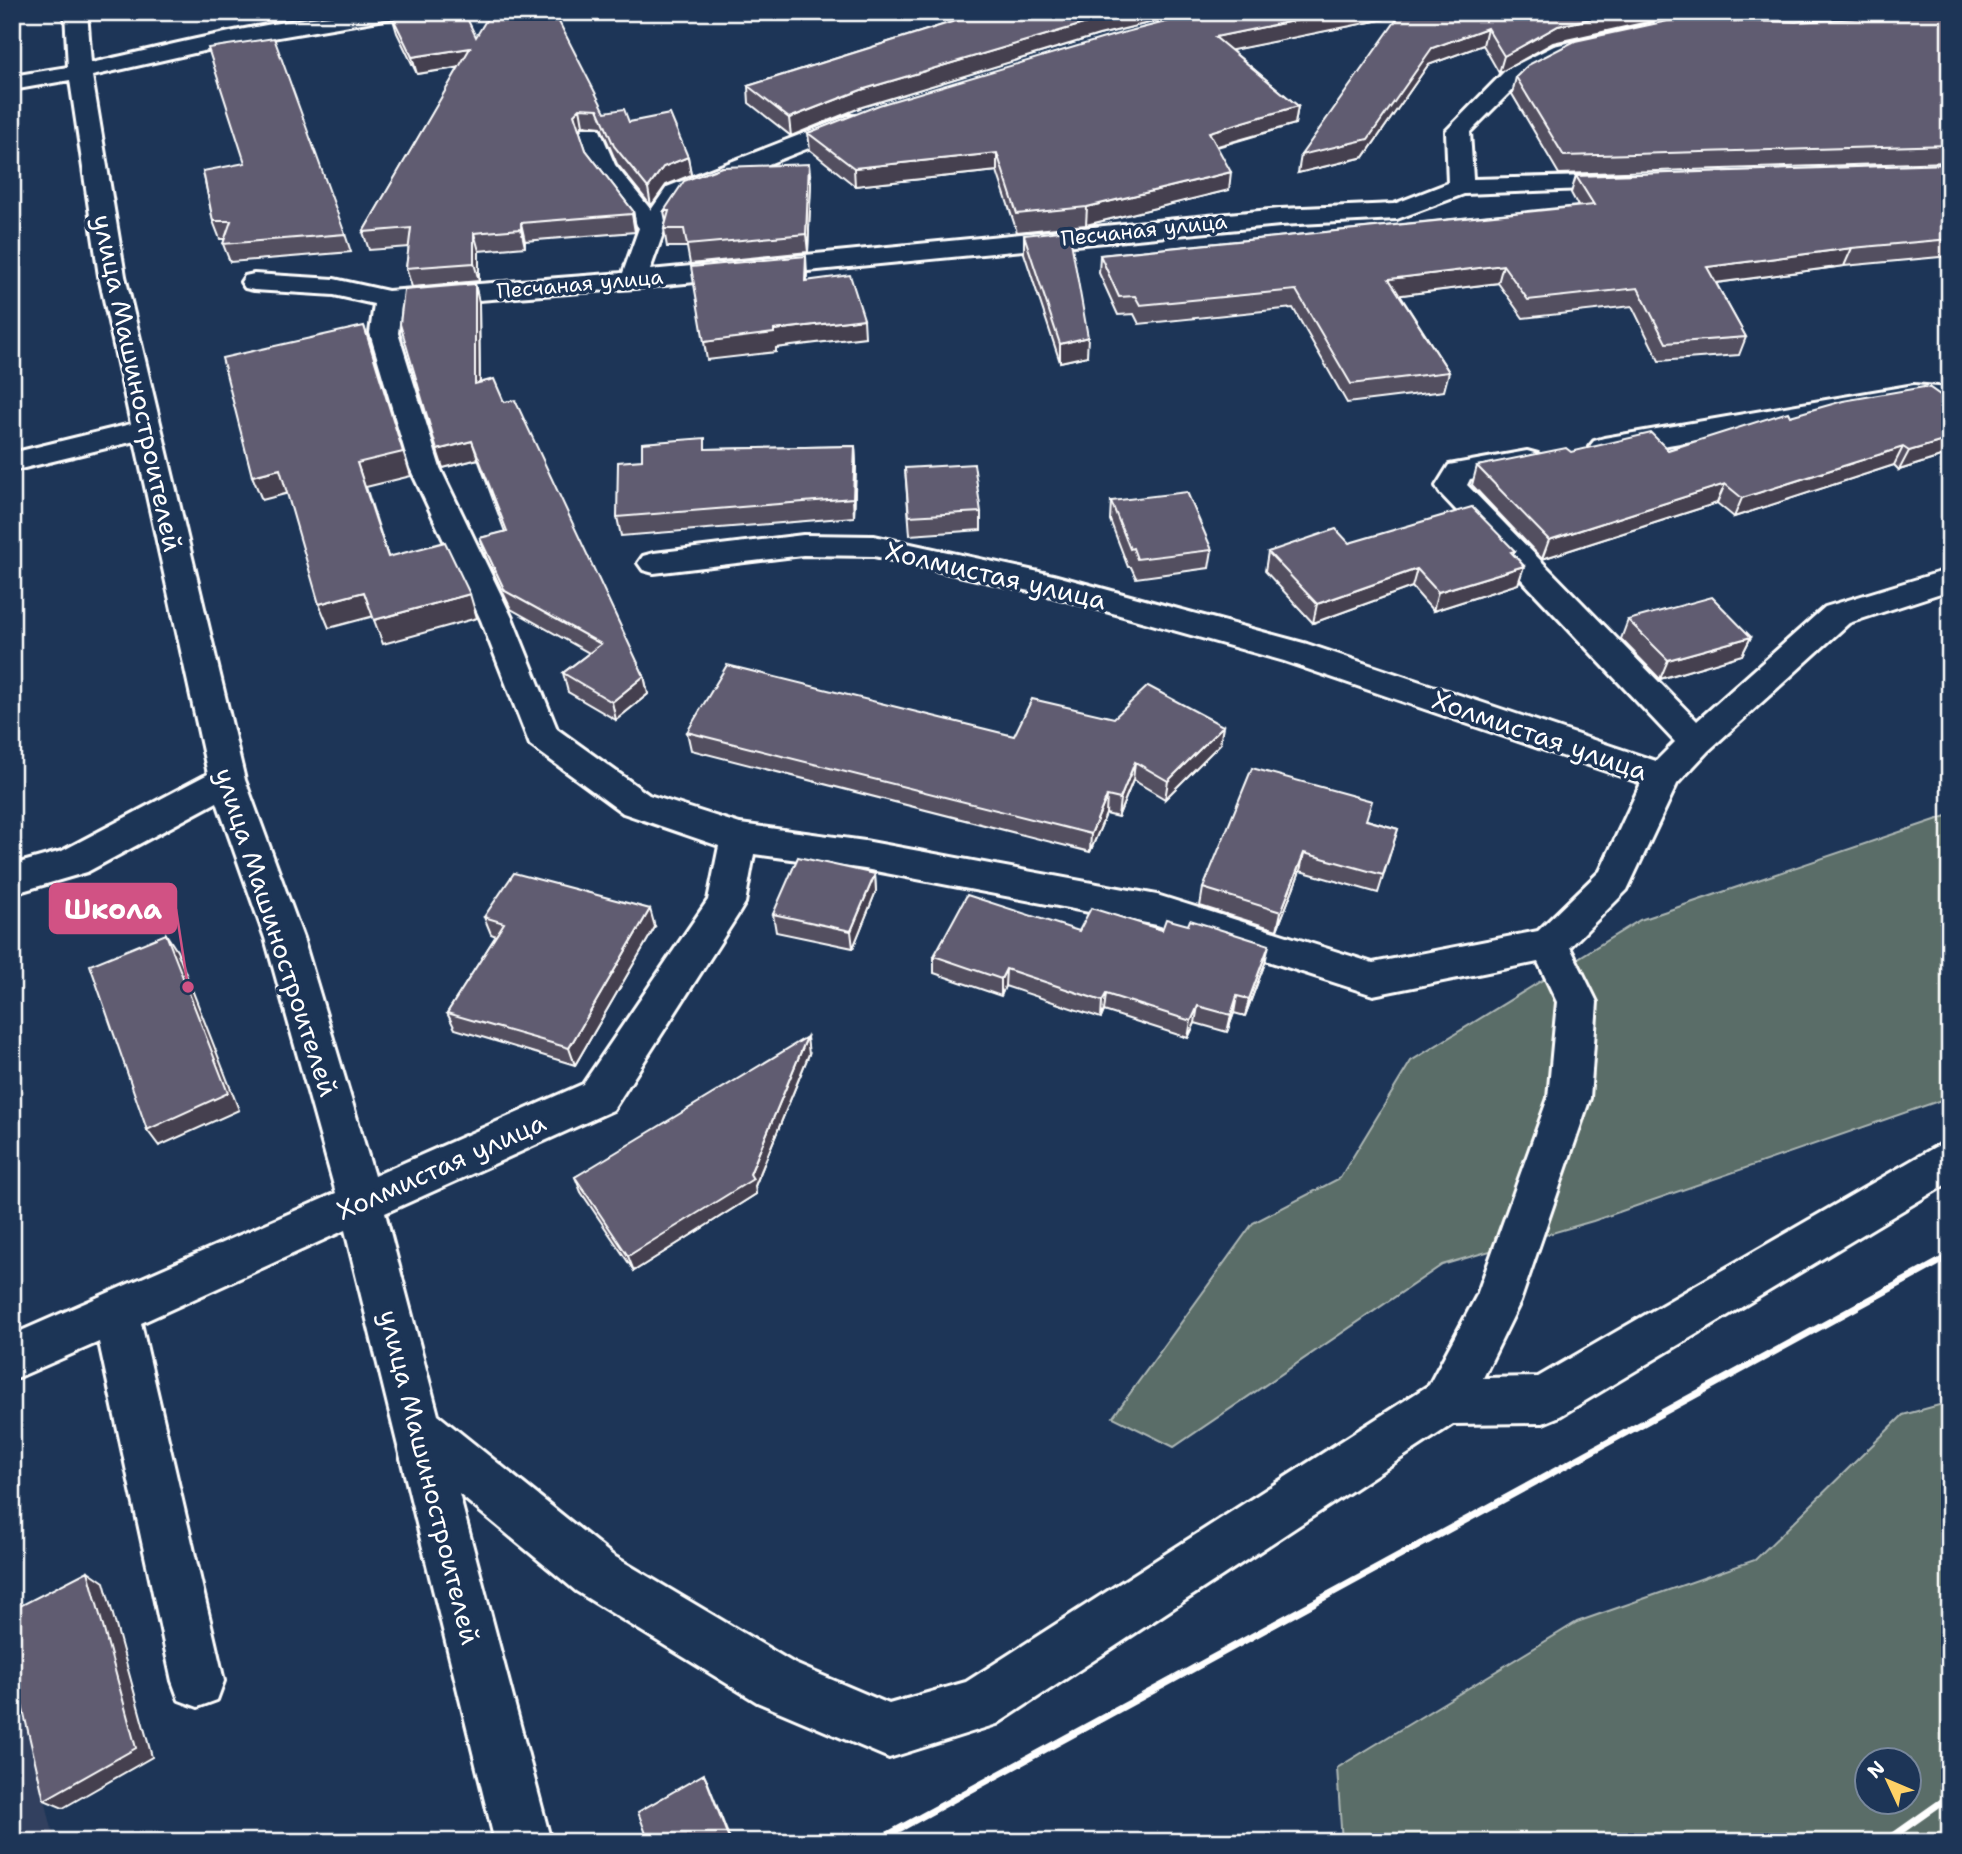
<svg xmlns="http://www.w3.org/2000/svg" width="1962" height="1854" font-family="'Shantell Sans',sans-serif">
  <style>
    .built { fill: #31415f }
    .green { fill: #5a6d68; stroke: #acb6b4; stroke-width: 2; fill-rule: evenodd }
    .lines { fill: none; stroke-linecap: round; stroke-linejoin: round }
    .minor-casing { stroke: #fff; stroke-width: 6 }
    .minor { fill: #1d3557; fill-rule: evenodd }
    .rail { stroke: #fff; stroke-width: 7 }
    .wall { fill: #534f61; stroke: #fff; stroke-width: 2 }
    .shaded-wall { fill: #44404f; stroke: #fff; stroke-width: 2 }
    .building { fill: #615c71; stroke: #fff; stroke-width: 2 }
    .labels { text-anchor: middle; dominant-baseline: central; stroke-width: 7; stroke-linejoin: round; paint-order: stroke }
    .far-street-label { font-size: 21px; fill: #fff; stroke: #1d3557 }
    .street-label { font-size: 26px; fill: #fff; stroke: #1d3557 }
    .leader { fill: none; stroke: #d15284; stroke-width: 2.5 }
    .callout-dot { fill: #d15284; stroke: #1d3557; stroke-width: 2.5 }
    .callout { fill: #d15284; stroke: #d15284; stroke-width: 2.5 }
    .callout-label { font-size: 28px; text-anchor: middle; font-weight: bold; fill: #fff }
  </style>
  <rect width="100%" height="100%" fill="#1d3557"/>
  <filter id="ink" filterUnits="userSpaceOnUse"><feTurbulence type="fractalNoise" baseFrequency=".0143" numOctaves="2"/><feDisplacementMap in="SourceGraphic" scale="14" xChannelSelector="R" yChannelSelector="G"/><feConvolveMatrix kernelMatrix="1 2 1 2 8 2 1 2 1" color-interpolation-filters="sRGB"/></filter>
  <g filter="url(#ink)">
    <!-- built -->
    <path class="built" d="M12,1657L55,1842H12Z"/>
    <!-- green -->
    <path class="green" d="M1950,815V1097L1593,1221L1442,1265L1174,1447L1113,1417L1253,1223L1340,1178L1411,1061L1640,920Z
      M1950,1402V1842H1342L1337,1768L1577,1622L1755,1560L1903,1415ZM1868,1759H1910V1801H1868Z"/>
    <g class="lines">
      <defs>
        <path id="minor" d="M65,12H87L91,63C193,40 296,12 402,12L391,18L225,46L92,76L125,276L245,780L303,938L374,1176L583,1084L708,900L719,846L623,813L530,745L481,620L410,468L370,333L374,304L334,295L254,290L245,288L241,282L245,276L254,274L334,279L388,291L623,273L639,228L591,166L579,133L583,128H599L615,165L651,210L667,187L848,116H864L868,121L864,126L685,197L665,228L650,270L1280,209L1394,204L1448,183L1446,131L1506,70L1554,46L1655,23L1653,12H1675L1677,27L1674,32L1569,56L1522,80L1470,132L1473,179L1626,175L1635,177L1638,182L1635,187L1464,194L1397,219L1280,225L634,288L401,306L398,333L440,468L513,620L557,729L649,795L740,824L865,841L1157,895L1373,963L1538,931L1600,871L1641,783L1284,661L1052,596L874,556L803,555L654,573L643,570L638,563L643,556L654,553L803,535L874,536L1053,575L1307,644L1656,761L1675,742L1440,493L1436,486L1449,465L1527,451L1538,454L1542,460L1538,466L1470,479L1467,485L1697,721L1825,607L1950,569V590L1849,623L1708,751L1677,784L1627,890L1570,947L1597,1002L1590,1098L1520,1302L1483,1378L1538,1377L1935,1147L1950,1141V1182L1560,1416L1543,1423L1453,1424L997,1724L889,1758L757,1702L576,1591L459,1494L551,1842H495L345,1230L141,1323L224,1681L217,1700L198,1707L179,1700L172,1681L99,1342L12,1380V1335L336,1193L265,938L217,802L87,872L12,894V865L62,851L208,774L135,441L12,471V453L131,424L99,276L70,80L12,90V76L68,67ZM754,854L865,869L1157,925L1373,995L1538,962L1557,1002L1548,1098L1477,1295L1429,1385L966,1682L889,1704L795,1664L612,1555L438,1415L385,1213L613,1110L739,913L745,903Z
          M1914,385L1950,388V406L1914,403L1604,456L1594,453L1589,447L1594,441L1604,438Z"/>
      </defs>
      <!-- minor casing -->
      <use href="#minor" class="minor-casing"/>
      <!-- minor -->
      <use href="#minor" class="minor"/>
      <!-- rail -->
      <path class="rail" d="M875,1842L1950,1256
        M1885,1842L1950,1796"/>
    </g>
    <!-- wall -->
    <path class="wall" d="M984,12H1194L1099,35L862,107L791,136L749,103L748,86Z
      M1205,12H1655L1652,21L1553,43L1499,73L1483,45L1428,65L1364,157L1298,173L1400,16L1231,50L1298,106L1295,124L1217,147L1229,190L1086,225L1017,232L997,171L855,186L810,150L808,133Z
      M1676,12H1916L1789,19L1678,18Z
      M1950,12V162L1559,174L1512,94L1516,77L1796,22Z
      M392,16L476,37L605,112L629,122L688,157L691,175L666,185L651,206L617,164L601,127L583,125L579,130L586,150L633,211L636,228L635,232L525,241V247L479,251V281L412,287L406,268L409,247L369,250L363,232L459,68L417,74L397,33Z
      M1950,164V256L1844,266L1716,283L1746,337L1739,355L1659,361L1632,306L1523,318L1498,283L1400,295L1449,372L1444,391L1347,403L1293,308L1139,324L1134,314L1118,315L1099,273L1100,255L1578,206L1571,193L1576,176Z
      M203,171L345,234L351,252L230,262L223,244L225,239H220L213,221Z
      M811,182L808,252L690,264L687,247H667L664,229L666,221L664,211Z
      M1024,235L1087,356L1060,362L1024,253Z
      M475,284L479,303L480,382L504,402L644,676L648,694L616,720L568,692L563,673L589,653L511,609L486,557L480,538L505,532L478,459L443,468Z
      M1950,402V454L1899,470L1894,465L1734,517L1717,503L1542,559L1472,485L1477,466L1571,452L1668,450L1790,416Z
      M855,446L856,465L854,517L621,536L617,517L642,460L707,449Z
      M905,468L981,512V530L910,535Z
      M1111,501L1212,550L1209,568L1136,578L1131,567H1128L1110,520Z
      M1349,543L1515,551L1513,554L1524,566L1518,584L1433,611L1412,587L1313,623L1265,571L1268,552Z
      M1628,620L1751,637L1742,655L1660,679L1621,639Z
      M687,732L1014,736L1220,744L1165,799L1133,780L1118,817L1106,814L1090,852L691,750Z
      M1367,820L1398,829L1378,893L1300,871L1277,930L1200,906L1203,888Z
      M875,874L876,891L853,948L776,932L773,914Z
      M484,917L655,927L575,1065L455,1029L447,1013L496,936L491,934Z
      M934,956L1265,963L1245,1016L1234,1013L1227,1032L1195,1023L1188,1038L1104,1011L1101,1018L1005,986L1001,996L934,973Z
      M809,1054L755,1186L756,1194L634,1271L581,1192L575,1177Z"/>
    <!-- shaded-wall -->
    <path class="shaded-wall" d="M1126,12H1194L1099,35L862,107L791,136L789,118L861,90L1100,19Z
      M1337,12H1410V14L1213,54L1215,37Z
      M1621,12H1655L1652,21L1553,43L1499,73L1504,56L1558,26Z
      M1487,28L1483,45L1428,65L1364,157L1298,173L1301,155L1432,48Z
      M470,48L474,65L417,74L412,57Z
      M1298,106L1295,124L1207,149L1209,132Z
      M580,108L583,125L577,131L574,114Z
      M997,153V171L855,186L854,168Z
      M688,157L691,175L666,185L651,206L648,188L663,167Z
      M809,164L811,182L808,252L806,234Z
      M1231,172L1229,190L1086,225L1087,207Z
      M633,211L636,228L635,232L632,214Z
      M521,223L525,241V247L521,229Z
      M474,233L479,251V281L474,263Z
      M1852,248L1844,266L1700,285L1707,267Z
      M806,256L807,274L806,299L805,281Z
      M1503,265L1498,283L1386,297L1389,279Z
      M475,284L479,303L480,402L475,384Z
      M864,319L865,337L776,348V352L707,360L704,342L774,330Z
      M364,326L411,476L366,487L396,581L357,463Z
      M1088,337L1087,356L1060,362V344Z
      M1950,439V454L1899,470L1909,451Z
      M472,441L478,459L443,468L437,450Z
      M855,446L856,465L854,517L853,498Z
      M1903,447L1894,465L1734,517L1742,498Z
      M280,469L289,493L262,500L252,476Z
      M1725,484L1717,503L1542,559L1549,540Z
      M1524,566L1518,584L1433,611L1438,592Z
      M1417,569L1412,587L1313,623L1317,604Z
      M364,592L374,616L329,628L319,604Z
      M470,594L477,618L383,644L374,620Z
      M1751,637L1742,655L1660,679L1668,660Z
      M644,676L648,694L616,720L612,702Z
      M1223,726L1220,744L1165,799L1168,781Z
      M1135,762L1133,780L1118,817L1120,799Z
      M1107,796L1106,814L1090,852L1091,834Z
      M1304,853L1300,871L1277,930L1281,912Z
      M875,874L876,891L853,948L851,931Z
      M650,909L655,927L575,1065L569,1048Z
      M166,934L177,951L239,1110L159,1146L147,1130Z
      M1269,945L1265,963L1245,1016L1249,999Z
      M1006,969L1005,986L1001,996V979Z
      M1106,994L1104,1011L1101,1018L1102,1001Z
      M1237,996L1234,1013L1227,1032L1231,1015Z
      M1198,1006L1195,1023L1188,1038L1191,1021Z
      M807,1037L809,1054L755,1186L756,1194L634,1271L628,1256L750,1174Z
      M12,1396L17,1426L12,1428Z
      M88,1571L104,1582L152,1757L63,1808L44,1800Z
      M704,1774L706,1778L731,1842H730Z"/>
    <!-- building -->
    <path class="building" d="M416,12H464L476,37L491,12H554L605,112L624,109L629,122L670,114L688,157L663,167L648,188L614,146L598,109L580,108L574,114L586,150L633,211L632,214L521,223V229L474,233V263L406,268L411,228L363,232L470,48L412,57L392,16Z
      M984,12H1126L1100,19L861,90L789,118L748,86Z
      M1205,12H1337L1215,37L1298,106L1209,132L1231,172L1087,207L1017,214L997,153L854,168L808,133L879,105L1118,34Z
      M1402,12H1621L1558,26L1504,56L1487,28L1432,48L1368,139L1301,155Z
      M1950,12V145L1564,156L1516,77L1528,65L1575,41L1672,20L1796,22Z
      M274,38L345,234L223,244L231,221H213L203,171L245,163L208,48Z
      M809,164L806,234L687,245L684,229H664L669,211H664L684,181L722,167Z
      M1950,164V239L1852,248L1707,267L1746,337L1666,343L1638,288L1528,300L1503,265L1389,279L1449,372L1351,384L1296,290L1140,305L1135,296L1119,297L1100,255L1594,205L1576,176Z
      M1069,230L1088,337L1060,344L1024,235Z
      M806,256L805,281L850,275L864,319L774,330V333L704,342L691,267Z
      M475,284V384L494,379L504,402L515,400L644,676L612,702L563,673L601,644L505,591L480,538L507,531L472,441L437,450L400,324L404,290Z
      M364,326L403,452L357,463L388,557L445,542L470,594L374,620L364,592L319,604L280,469L252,476L222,358Z
      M1924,387L1930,388L1950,402V439L1909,451L1903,447L1742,498L1725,484L1549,540L1477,466L1566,448L1571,452L1651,433L1668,450L1788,412L1790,416L1843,401Z
      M705,438V449L855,446L853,498L617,517L618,462L642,460V443Z
      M974,464L981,512L909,516L905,468Z
      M1187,492L1212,550L1137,559L1133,548L1130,549L1111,501Z
      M1472,507L1515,551L1511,552L1524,566L1438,592L1417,569L1317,604L1268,552L1336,529L1349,543Z
      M1712,597L1751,637L1668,660L1628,620Z
      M727,665L1014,736L1032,699L1114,718L1148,686L1223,726L1168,781L1135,762L1120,799L1107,796L1091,834L687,732Z
      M1252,768L1372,801L1366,820L1398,829L1383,875L1304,853L1281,912L1203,888Z
      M798,857L875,874L851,931L773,914Z
      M514,873L650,909L569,1048L447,1013L504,923L484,917Z
      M967,895L1079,931L1091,908L1162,930L1166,919L1188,925L1190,920L1269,945L1249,999L1237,996L1231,1015L1198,1006L1191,1021L1106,994L1102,1001L1006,969L1001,979L934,956Z
      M166,934L228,1093L147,1130L90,965Z
      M807,1037L750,1174L753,1179L628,1256L575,1177Z
      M88,1571L136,1748L44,1800L12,1662V1610Z
      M704,1774L730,1842H649L638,1812Z"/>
  </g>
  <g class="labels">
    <!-- far-street labels -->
    <g class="far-street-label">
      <text transform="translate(1144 230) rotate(-6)">Песчаная улица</text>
      <text transform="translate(580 284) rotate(-5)">Песчаная улица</text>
    </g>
    <!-- street labels -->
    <g class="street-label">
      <text transform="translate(138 383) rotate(78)">улица Машиностроителей</text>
      <text transform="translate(996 575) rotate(13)">Холмистая улица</text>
      <text transform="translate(1540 735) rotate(19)">Холмистая улица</text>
      <text transform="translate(277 932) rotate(72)">улица Машиностроителей</text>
      <text transform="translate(441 1166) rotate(-24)">Холмистая улица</text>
      <text transform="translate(430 1477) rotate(76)">улица Машиностроителей</text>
    </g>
  </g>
  <!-- callouts -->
  <path class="leader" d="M188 987L176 909"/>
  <circle class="callout-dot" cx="188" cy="987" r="7"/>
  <rect class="callout" x="50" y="884" width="126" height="49" rx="7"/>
  <g class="callout-label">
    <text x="113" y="919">Школа</text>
  </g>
  <!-- margin -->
  <rect width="1962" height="1854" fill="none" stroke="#1d3557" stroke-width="42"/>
  <rect x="21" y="21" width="1920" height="1812" fill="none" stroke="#fff" stroke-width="2.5" filter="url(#ink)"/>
  <!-- north arrow -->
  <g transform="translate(1888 1781) rotate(314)"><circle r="33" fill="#1d3557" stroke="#77869a" stroke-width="2"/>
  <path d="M0-5L12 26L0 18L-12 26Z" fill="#ffd166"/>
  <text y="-10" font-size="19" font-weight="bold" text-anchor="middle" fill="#ffffff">N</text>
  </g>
</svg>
